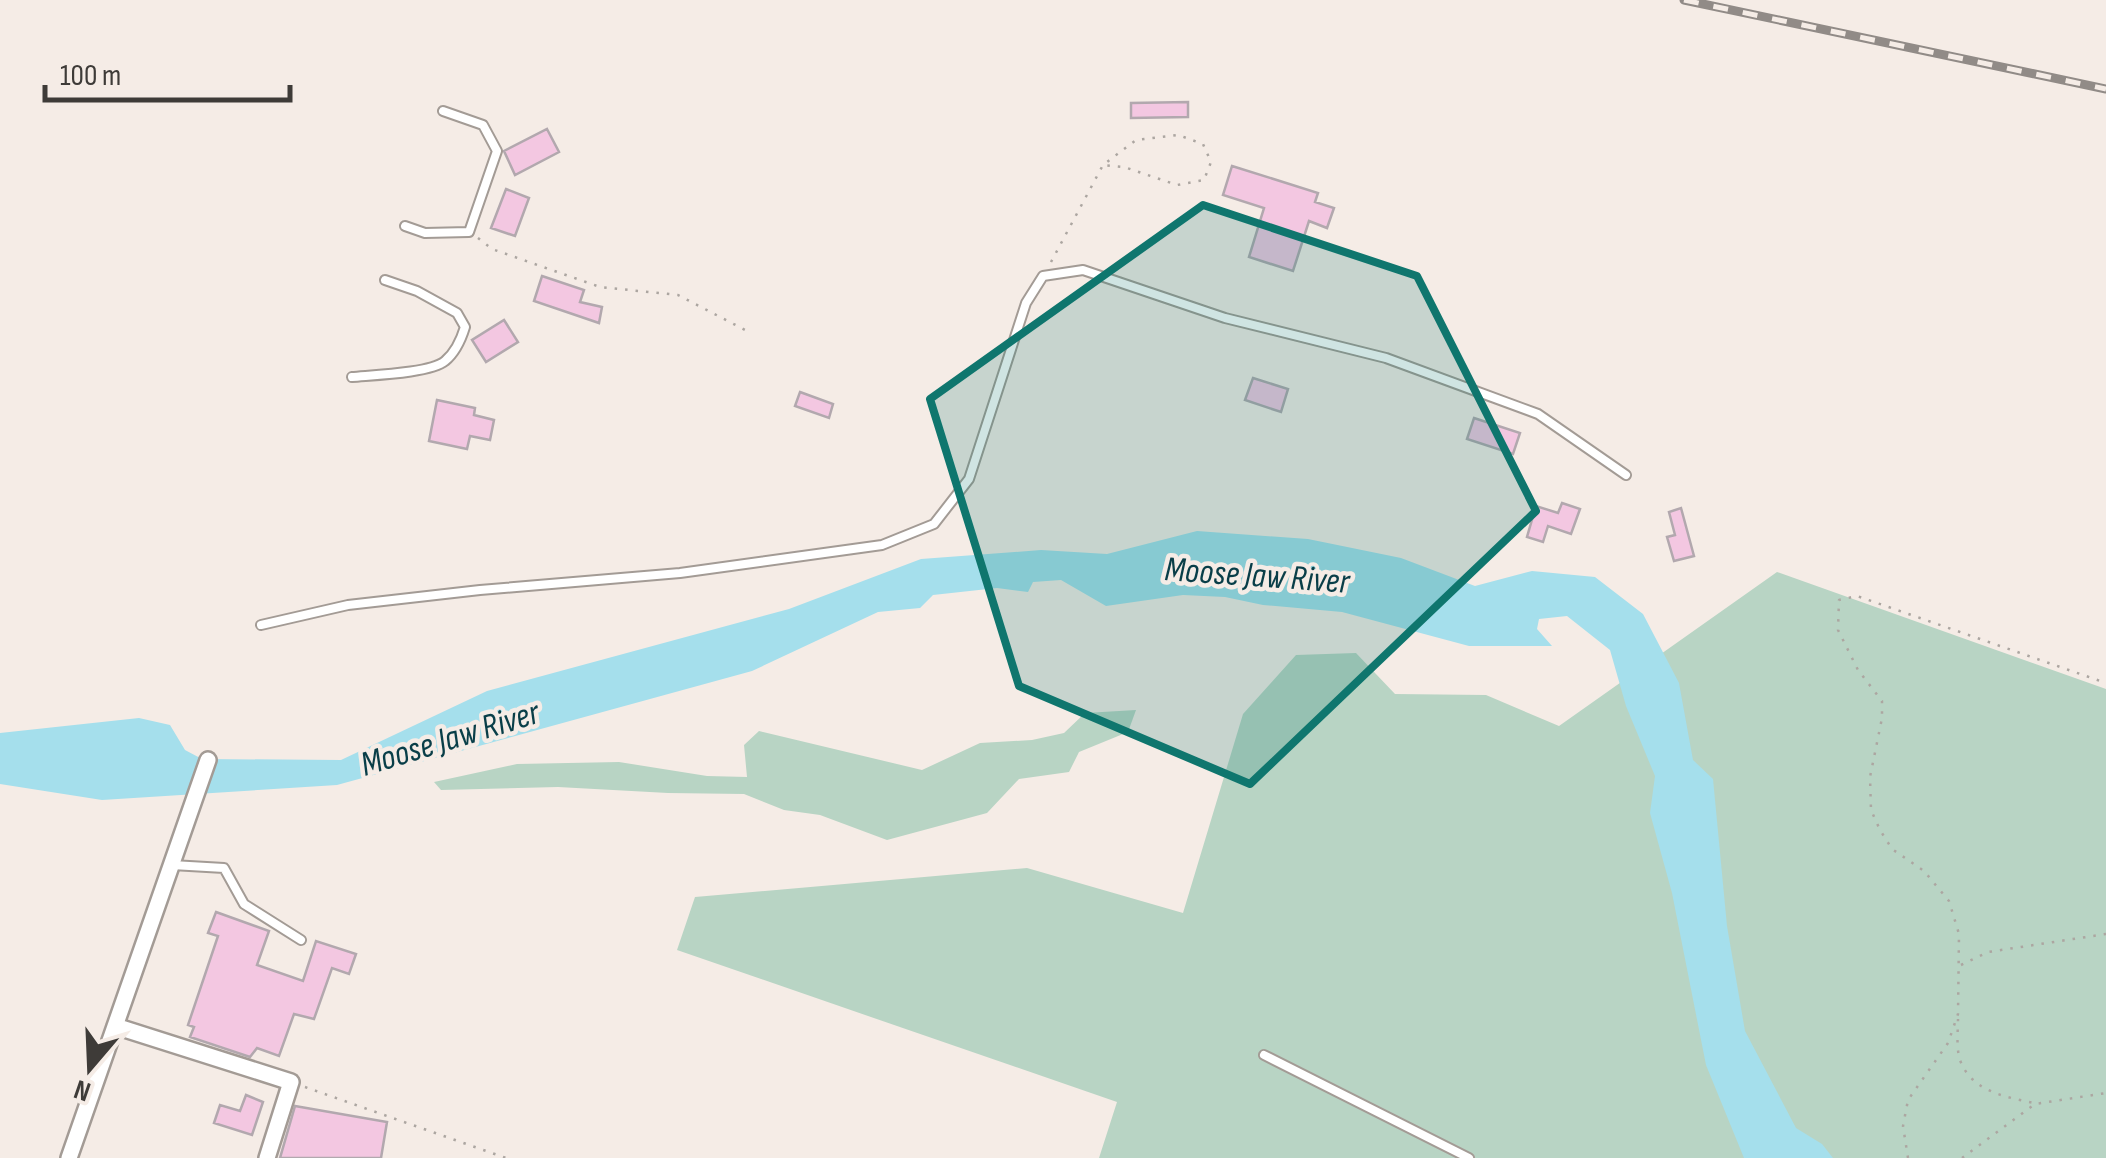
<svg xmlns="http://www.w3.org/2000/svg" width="2106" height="1158" font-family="'Sofia Sans Condensed',sans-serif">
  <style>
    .green { fill: #b8d4c4 }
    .water { fill: #a5dfec }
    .building { fill: #f3c7e1; stroke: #b2a8ae; stroke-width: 2.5 }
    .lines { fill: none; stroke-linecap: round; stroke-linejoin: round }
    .service-casing { stroke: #a39b95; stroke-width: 12 }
    .minor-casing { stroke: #a39b95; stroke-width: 20 }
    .path { stroke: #aca6a1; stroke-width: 2.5; stroke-dasharray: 2.5 8; stroke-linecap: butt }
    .service { stroke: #fff; stroke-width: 8 }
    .minor { stroke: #fff; stroke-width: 15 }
    .rail-casing { stroke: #918b87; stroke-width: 9 }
    .rail { stroke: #f5ece6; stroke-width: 5; stroke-dasharray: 15; stroke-linecap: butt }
    .marked { fill: #0f766e; fill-opacity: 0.2; stroke: #0f766e; stroke-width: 8; stroke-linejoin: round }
    .labels { text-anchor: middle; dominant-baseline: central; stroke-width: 9; stroke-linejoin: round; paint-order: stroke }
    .water-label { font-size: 35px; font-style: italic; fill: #093e48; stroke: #f5ece6 }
  </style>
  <rect width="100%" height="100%" fill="#f5ece6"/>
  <!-- green -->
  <path class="green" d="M1777,572L2106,689V1158H1099L1117,1102L677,950L695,897L1027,868L1183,913L1243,714L1296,655L1356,653L1395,694L1486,695L1559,726Z
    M1136,710L1128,732L1079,752L1069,772L1019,779L987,813L887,840L820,815L784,810L744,794L668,793L558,787L441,790L434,782L517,764L619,762L707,776L747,777L744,745L759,731L922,770L980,743L1032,740L1064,733L1085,713Z"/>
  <!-- water -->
  <path class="water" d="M1197,531L1308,539L1401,558L1475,586L1532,571L1595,577L1643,614L1679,683L1693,760L1713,779L1727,926L1745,1031L1796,1128L1822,1144L1833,1158H1744L1706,1065L1672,893L1650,813L1655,776L1626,706L1610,650L1567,616L1539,619L1537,629L1552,646H1469L1342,612L1263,605L1225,597L1183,595L1106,606L1061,580L1033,582L1028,592L997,588L933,595L920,608L878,612L752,671L337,785L102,800L0,784V733L139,718L170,725L185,750L202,759L341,760L487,691L789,609L921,559L1041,550L1107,554Z"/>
  <!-- building -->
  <path class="building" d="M1188,102V117L1131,118V103Z
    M547,129L559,152L515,175L504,151Z
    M1232,166L1318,193L1315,202L1334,208L1327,228L1309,221L1293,271L1249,257L1264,208L1223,195Z
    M506,189L529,198L515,236L491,228Z
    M542,276L584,290L580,302L602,307L599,323L534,301Z
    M504,320L518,342L486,362L472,340Z
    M1253,378L1288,389L1281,412L1245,400Z
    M800,392L833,404L829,418L795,406Z
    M437,400L475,408L474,415L494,420L490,440L470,436L467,449L429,441Z
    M1474,418L1520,433L1513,454L1467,439Z
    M1562,503L1580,509L1571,534L1548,526L1543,542L1527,537L1536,506L1558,513Z
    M1681,508L1694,556L1674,561L1667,537L1675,535L1669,512Z
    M216,912L269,931L257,965L303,981L316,941L356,954L349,974L332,968L314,1019L294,1014L279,1056L257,1048L250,1057L190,1037L194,1027L188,1025L218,936L208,933Z
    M246,1095L263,1102L252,1135L214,1123L220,1105L240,1111Z
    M295,1106L387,1122L381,1158H280Z"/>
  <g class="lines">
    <defs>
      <path id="service" d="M405,226L425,233L469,232L497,151L483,125L443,111
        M352,377C373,375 431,373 445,361C456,352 461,340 465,327L457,313L417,291L385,280
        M261,625L348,605L480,590L680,573L882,545L934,524L969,479L1026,303L1043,276L1083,270L1225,318L1386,358L1538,414L1626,475
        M172,865L224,868L244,904L301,940
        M1264,1055L1469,1158"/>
      <path id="minor" d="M115,1026L291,1082L267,1158
        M69,1158L208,760"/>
    </defs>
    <!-- service casing -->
    <use href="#service" class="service-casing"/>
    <!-- minor casing -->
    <use href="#minor" class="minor-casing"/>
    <!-- path -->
    <path class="path" d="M478,238L492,249L600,287L678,295L747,331
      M1051,262L1103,165L1136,140L1178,135L1203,144L1211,162L1204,180L1177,185L1124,167L1103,165
      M1961,965L1988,952L2106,934
      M1958,1019C1958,1031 1956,1048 1960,1060C1971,1091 2005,1097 2034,1103
      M305,1087L506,1158
      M1908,1158L1903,1126L1908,1100L1948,1043L1958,1014L1959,934L1949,901L1924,871L1892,849L1880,830L1871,810L1870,777L1882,718V701L1858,670L1838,630L1839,600L1857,596L2106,683
      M1962,1158L2035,1104L2106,1093"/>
    <!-- service -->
    <use href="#service" class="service"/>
    <!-- minor -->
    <use href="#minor" class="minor"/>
    <defs>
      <path id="rail" d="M1684,0L2106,89"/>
    </defs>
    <!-- rail casing -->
    <use href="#rail" class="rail-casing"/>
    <!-- rail -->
    <use href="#rail" class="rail"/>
  </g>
  <!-- marked area -->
  <path class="marked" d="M1203,205L1417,276L1536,511L1250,784L1019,686L930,399Z"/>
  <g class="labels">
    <!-- water labels -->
    <g class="water-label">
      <text transform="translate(1257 576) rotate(4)">Moose Jaw River</text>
      <text transform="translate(450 739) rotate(-17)">Moose Jaw River</text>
    </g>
  </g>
  <!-- north arrow -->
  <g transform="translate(90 1068) rotate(199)" stroke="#f5ece6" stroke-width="8" paint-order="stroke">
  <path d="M0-8L18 38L0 25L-18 38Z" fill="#3e3b38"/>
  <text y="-15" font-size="28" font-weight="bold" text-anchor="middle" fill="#3e3b38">N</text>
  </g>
  <!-- scale -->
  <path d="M45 85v15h245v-15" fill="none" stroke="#3e3b38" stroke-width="5"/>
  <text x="60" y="85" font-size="30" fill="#3e3b38" stroke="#f5ece6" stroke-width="8" paint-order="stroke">100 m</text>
</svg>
